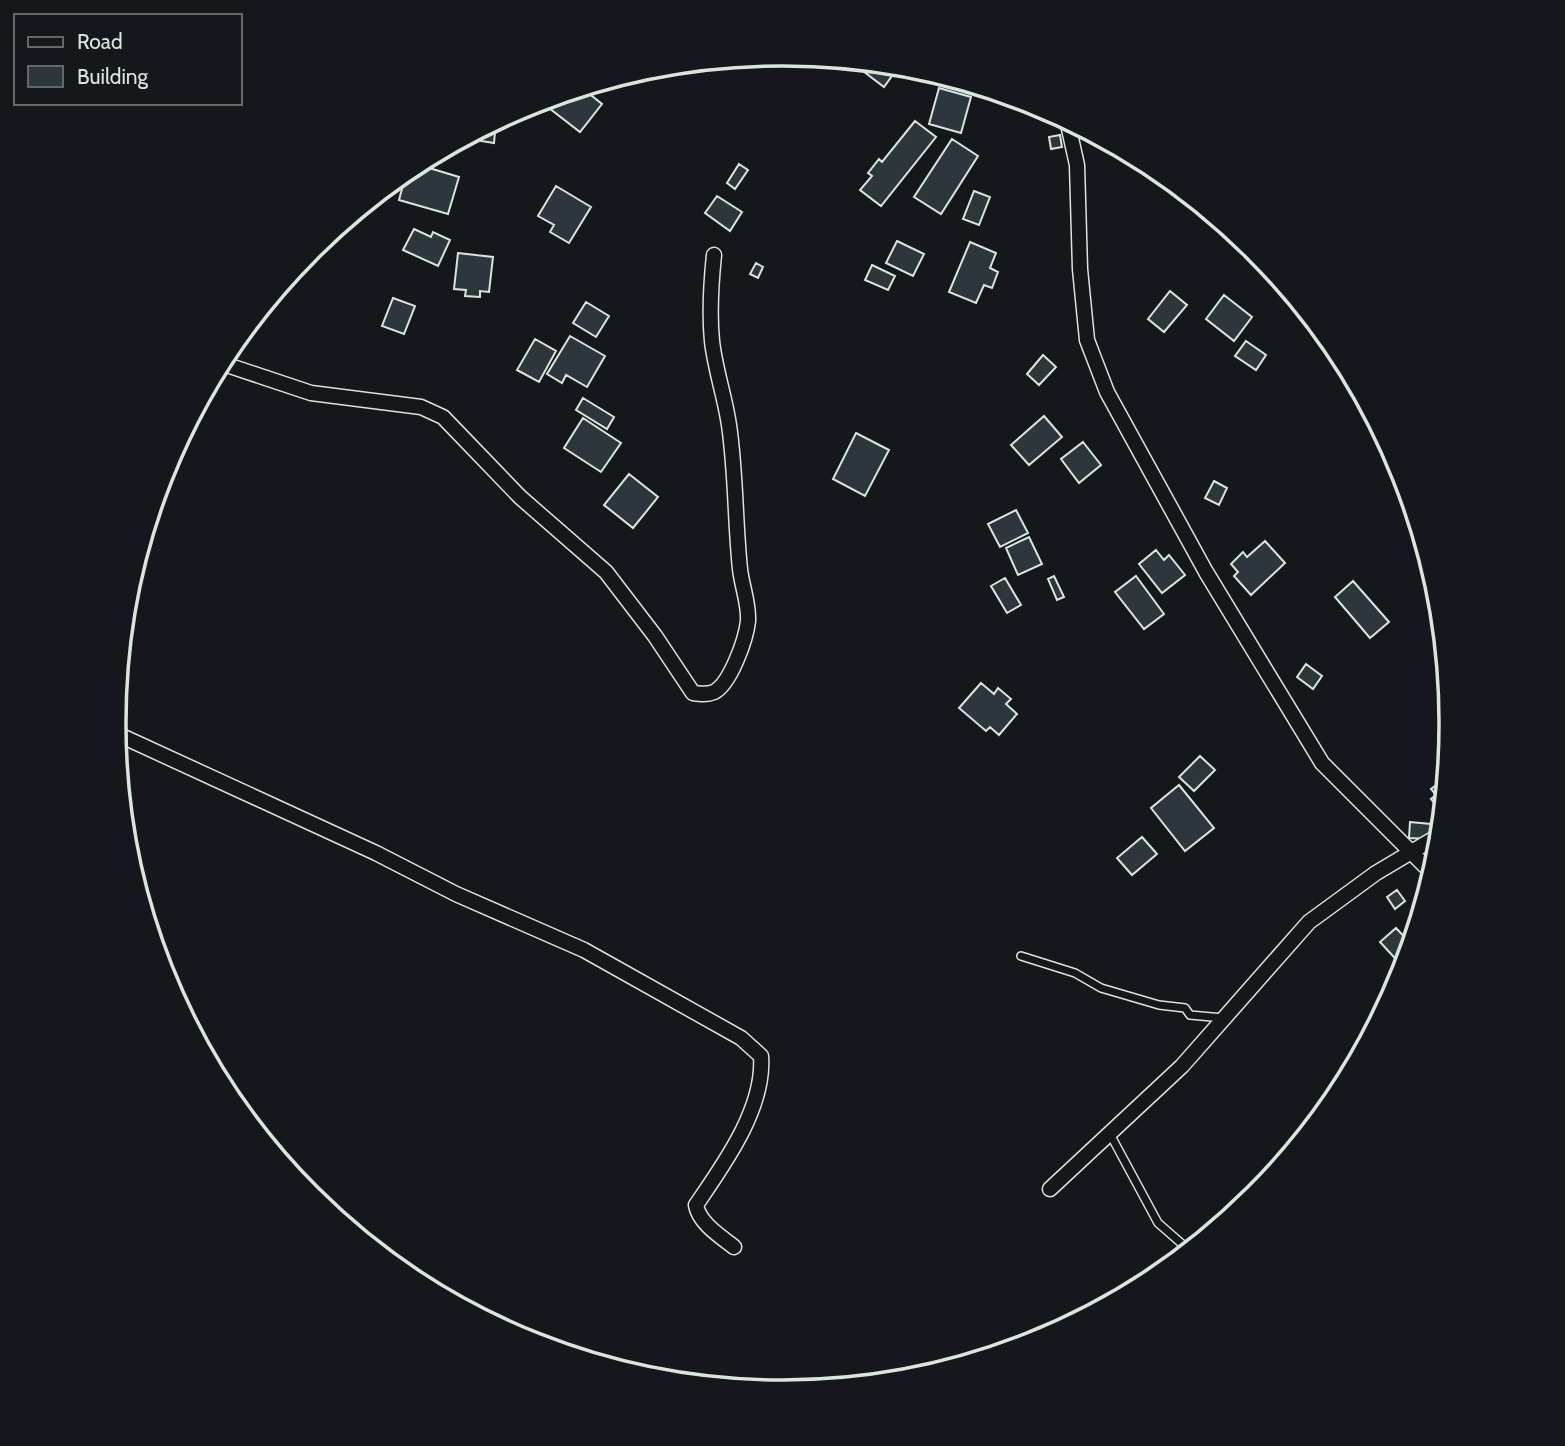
<svg xmlns="http://www.w3.org/2000/svg" width="1565" height="1446" font-family="Cabin,sans-serif">
  <style>
    .building { fill: #2c363c; stroke: #d8e6dc; stroke-width: 2 }
    .lines { fill: none; stroke-linecap: round; stroke-linejoin: round }
    .lane-casing { stroke: #d8e6dc; stroke-width: 10 }
    .street-casing { stroke: #d8e6dc; stroke-width: 17 }
    .lane { stroke: #14181c; stroke-width: 7 }
    .street { stroke: #14181c; stroke-width: 14 }
    .rim { fill: none; stroke: #d8e6dc; stroke-width: 3.5 }
  </style>
  <rect width="100%" height="100%" fill="#14181c"/>
  <!-- building -->
  <path class="building" d="M850,61L899,66L884,87Z
    M582,88L602,104L580,132L549,108L559,95Z
    M939,88L971,97L961,133L929,124Z
    M915,121L936,137L881,206L860,190L872,176L868,173L879,159L882,162Z
    M496,122L494,143L481,141L482,129Z
    M1060,135L1062,147L1051,149L1049,137Z
    M952,139L978,156L941,214L914,197Z
    M416,164L459,177L448,214L399,200L407,170Z
    M739,164L748,170L735,189L727,183Z
    M556,186L591,207L569,243L550,232L554,225L538,216Z
    M974,191L990,197L979,225L963,219Z
    M717,196L742,212L730,231L705,213Z
    M414,229L431,237L433,232L450,240L438,266L403,250Z
    M897,241L924,254L913,276L886,263Z
    M970,242L996,253L990,268L998,272L992,288L984,285L976,303L949,292Z
    M458,253L493,257L489,292L480,291V297L465,296L466,290L454,289Z
    M756,263L763,267L758,278L750,274Z
    M872,265L895,276L888,290L865,280Z
    M1170,291L1187,305L1164,332L1148,319Z
    M1224,295L1252,317L1234,341L1206,319Z
    M393,298L415,306L404,334L382,326Z
    M586,302L609,316L596,337L573,323Z
    M570,336L605,356L587,387L566,375L562,383L547,374Z
    M535,339L556,351L539,382L517,370Z
    M1246,341L1266,355L1256,370L1235,356Z
    M1043,355L1056,367L1039,385L1027,374Z
    M583,398L614,417L607,429L576,410Z
    M1044,416L1062,437L1029,465L1011,445Z
    M583,418L621,443L601,472L564,448Z
    M856,433L889,450L865,496L833,479Z
    M1083,442L1101,465L1079,483L1061,459Z
    M629,474L658,497L633,528L604,505Z
    M1214,481L1227,488L1219,505L1205,498Z
    M1016,510L1028,533L1000,547L988,524Z
    M1029,537L1042,564L1018,575L1006,548Z
    M1265,541L1285,563L1251,595L1234,576L1238,572L1231,564L1243,552L1247,557Z
    M1156,550L1164,560L1169,555L1185,575L1162,593L1139,564Z
    M1054,576L1064,597L1057,600L1048,579Z
    M1136,576L1164,614L1144,629L1115,592Z
    M1005,578L1021,605L1007,613L991,586Z
    M1353,581L1389,622L1370,638L1335,597Z
    M1306,664L1322,676L1313,689L1297,677Z
    M981,683L994,694L998,688L1011,699L1006,704L1017,714L999,735L990,727L986,731L959,708Z
    M1200,756L1215,770L1194,791L1179,777Z
    M1446,778L1442,813L1431,799L1436,795L1431,789Z
    M1179,785L1214,828L1185,851L1151,808Z
    M1410,822L1431,824L1429,839L1409,838Z
    M1142,837L1157,854L1132,875L1117,858Z
    M1397,890L1405,901L1395,909L1387,897Z
    M1396,928L1411,944L1404,968L1380,942Z"/>
  <g class="lines">
    <defs>
      <path id="lane" d="M1021,956L1075,973L1101,988L1159,1005L1185,1008L1190,1015L1223,1018
        M1110,1134L1158,1223L1189,1250"/>
      <path id="street" d="M1067,120L1077,165L1080,269L1087,340L1107,392L1206,572L1322,763L1432,873
        M221,363L311,393L421,407L443,417L520,497L606,572L655,636L693,693C700,694 707,695 714,692C730,684 746,640 748,621C749,603 742,587 740,569C735,521 736,473 729,425C725,397 715,369 712,341C709,312 711,284 714,255
        M115,733L376,853L456,894L584,950L741,1038L761,1056C765,1108 724,1164 696,1205C699,1223 720,1236 734,1247
        M1050,1189L1182,1066L1309,922L1376,873L1440,835"/>
    </defs>
    <!-- lane casing -->
    <use href="#lane" class="lane-casing"/>
    <!-- street casing -->
    <use href="#street" class="street-casing"/>
    <!-- lane -->
    <use href="#lane" class="lane"/>
    <!-- street -->
    <use href="#street" class="street"/>
  </g>
  <!-- crop -->
  <path d="M0 0H1565V1446H0ZM782 66H783A656 656 0 0 1 1439 722V724A656 656 0 0 1 783 1380H782A656 656 0 0 1 126 724V722A656 656 0 0 1 782 66Z" fill="#14181c" fill-rule="evenodd"/>
  <path class="rim" d="M782 66H783A656 656 0 0 1 1439 722V724A656 656 0 0 1 783 1380H782A656 656 0 0 1 126 724V722A656 656 0 0 1 782 66Z"/>
  <!-- legend -->
  <rect x="14" y="14" width="228" height="91" fill="#14181c" stroke="#626a69" stroke-width="2"/>
  <rect x="28" y="37" width="35" height="10" fill="#14181c" stroke="#626a69" stroke-width="2"/>
  <text x="77" y="49" font-size="21" fill="#d8e6dc">Road</text>
  <rect x="28" y="66" width="35" height="21" fill="#2c363c" stroke="#626a69" stroke-width="2"/>
  <text x="77" y="84" font-size="21" fill="#d8e6dc">Building</text>
</svg>
